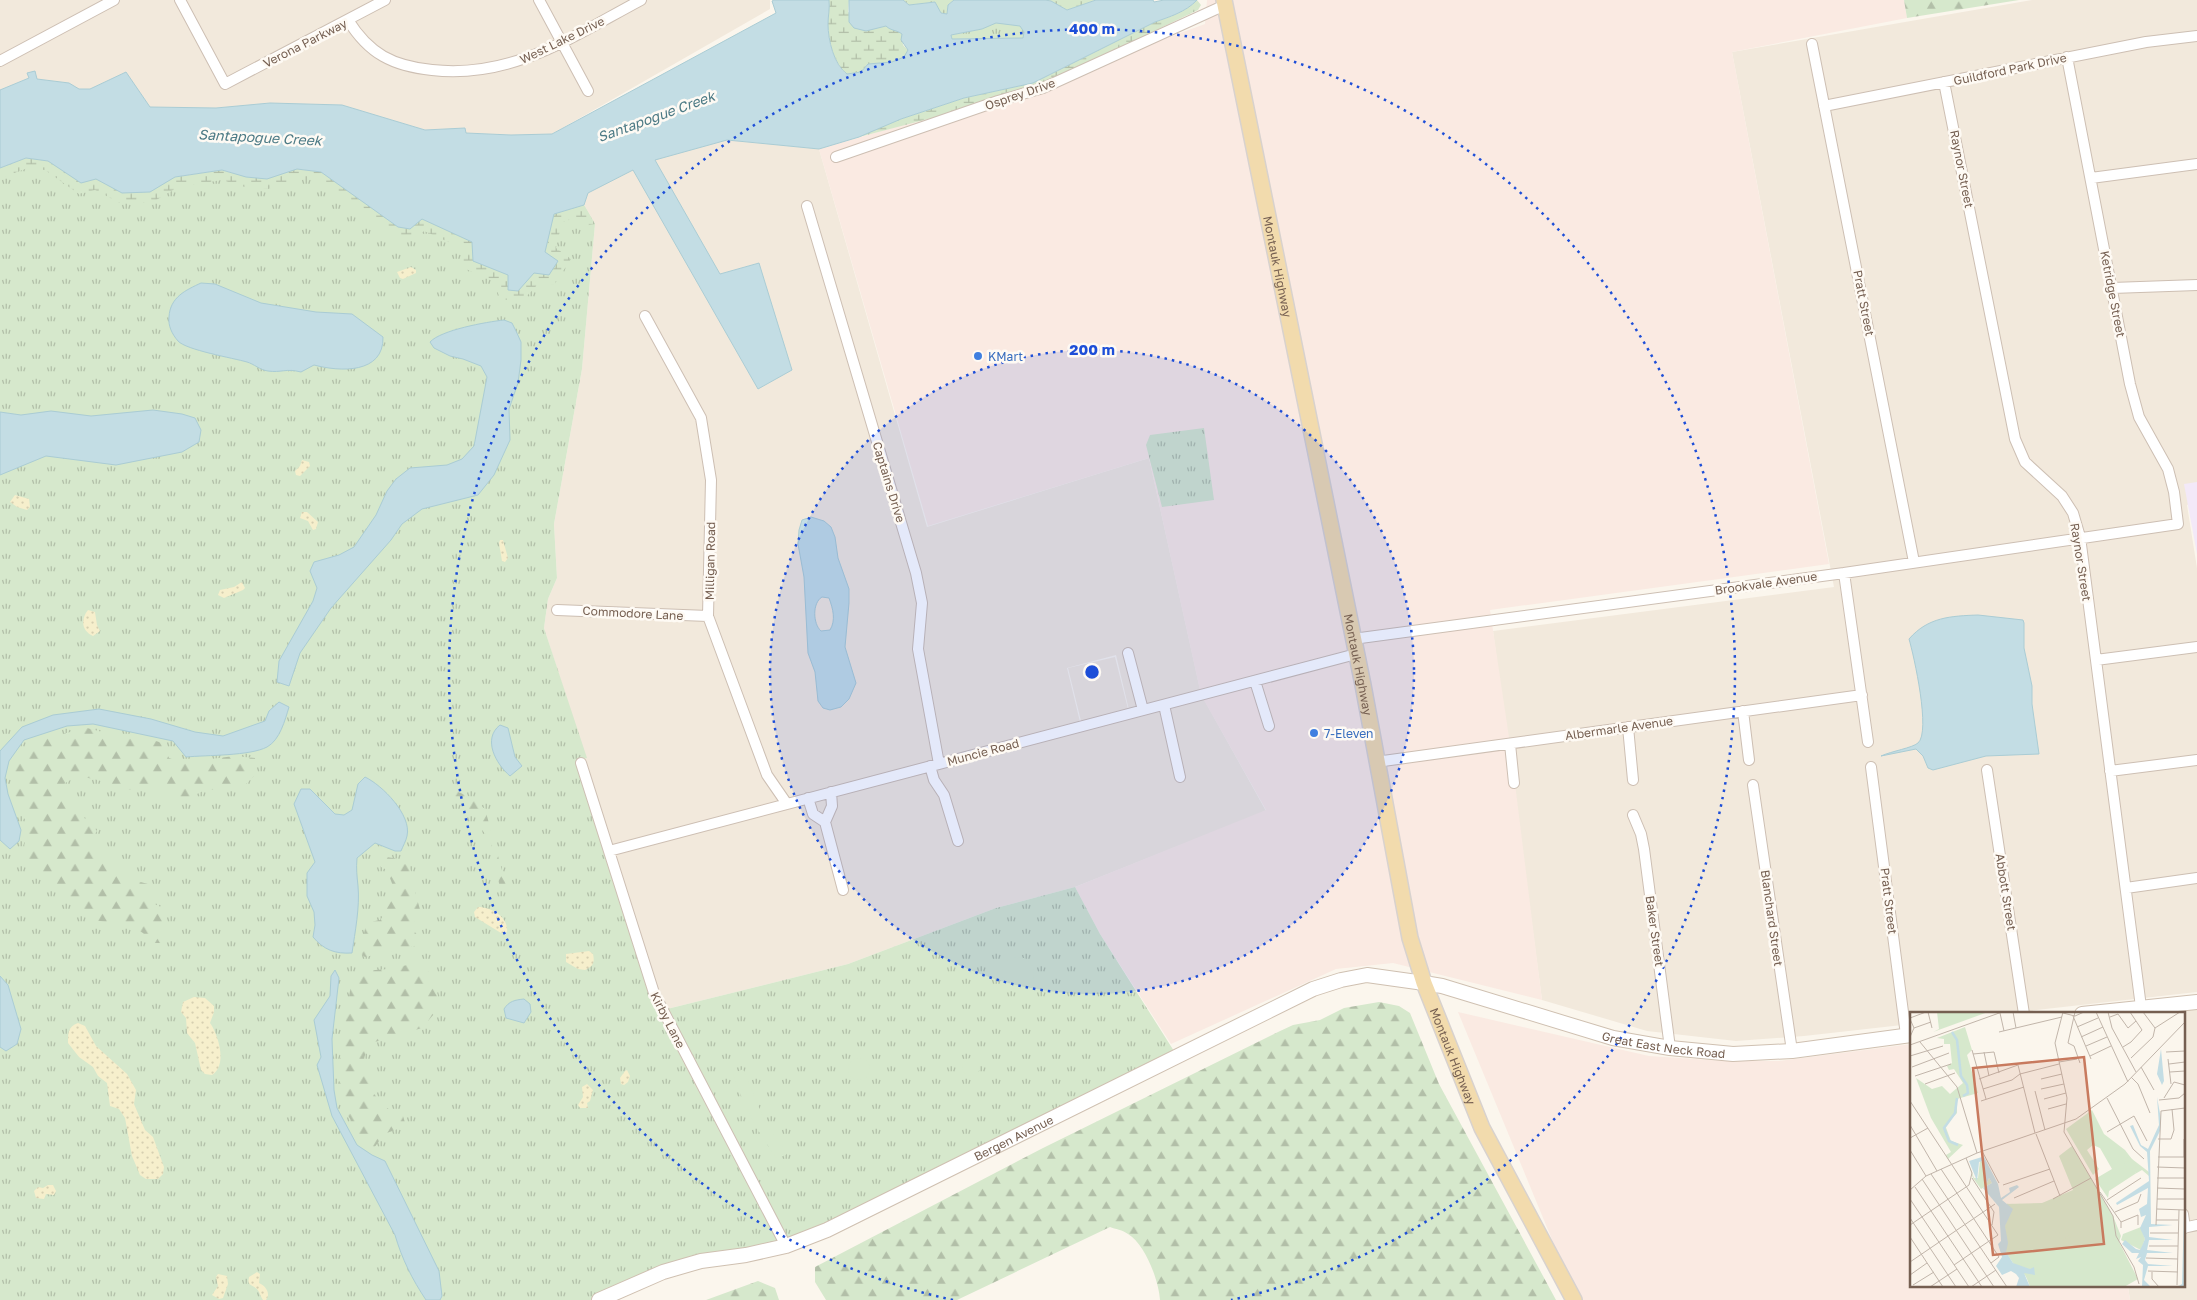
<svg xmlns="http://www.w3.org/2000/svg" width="2197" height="1300" font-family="'Golos Text',sans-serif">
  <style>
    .residential { fill: #f2e9dc; fill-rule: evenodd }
    .commercial { fill: #faeae2 }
    .education { fill: #f3e9f8 }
    .grass { fill: url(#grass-tufts) }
    .forest { fill: url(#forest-firs) }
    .wetland { fill: url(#wetland-marsh) }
    .sand { fill: url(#sand-dots) }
    .pitch { fill: #d6e8cc }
    .water { fill: #c3dde4; stroke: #aaccd4; fill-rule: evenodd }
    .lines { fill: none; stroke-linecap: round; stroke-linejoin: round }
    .minor-casing { stroke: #cdbfb3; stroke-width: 12 }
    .secondary-casing { stroke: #cfc0b1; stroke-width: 16 }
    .primary-casing { stroke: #d8d2ce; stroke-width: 18 }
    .minor { stroke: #fff; stroke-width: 10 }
    .secondary { stroke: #fff; stroke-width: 14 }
    .primary { stroke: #f2dbad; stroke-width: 15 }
    .ring { fill: none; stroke: #1d4ed8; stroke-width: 2.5; stroke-dasharray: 2.5 5 }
    .shop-dot { fill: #3f7fe0; stroke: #fefaf4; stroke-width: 2 }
    .labels { text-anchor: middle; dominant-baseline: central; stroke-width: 5; stroke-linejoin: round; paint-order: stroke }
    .street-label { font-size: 12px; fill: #755f51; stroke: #fefaf4 }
    .shop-label { font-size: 12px; fill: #366cbe; stroke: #fefaf4; text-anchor: start }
    .water-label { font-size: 14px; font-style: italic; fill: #4c7a85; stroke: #fefaf4 }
    .inset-river { fill: none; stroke: #c3dde4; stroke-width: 2.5 }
    .inset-road { fill: none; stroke: #c1b5aa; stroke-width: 1 }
    .view { fill: #c87a5e; fill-opacity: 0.15; stroke: #c87a5e; stroke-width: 2.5 }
    .inset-edge { fill: none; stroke: #755f51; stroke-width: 2.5 }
    .centre { fill: #1d4ed8; stroke: #fefaf4; stroke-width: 2.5 }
    .ring-label { font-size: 15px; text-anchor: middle; font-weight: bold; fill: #1d4ed8; stroke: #fefaf4; stroke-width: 5; stroke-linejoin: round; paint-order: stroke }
  </style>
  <defs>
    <pattern id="grass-tufts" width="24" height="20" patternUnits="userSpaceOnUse" patternTransform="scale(1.25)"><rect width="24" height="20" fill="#d6e8cc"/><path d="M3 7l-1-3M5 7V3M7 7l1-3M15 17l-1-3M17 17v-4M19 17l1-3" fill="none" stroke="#b2bfa8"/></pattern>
    <pattern id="forest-firs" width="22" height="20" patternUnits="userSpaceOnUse" patternTransform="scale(1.25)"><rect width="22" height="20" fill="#d6e8cc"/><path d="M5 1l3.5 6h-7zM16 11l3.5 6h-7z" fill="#b2bfa8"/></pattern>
    <pattern id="wetland-marsh" width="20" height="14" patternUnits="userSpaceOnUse" patternTransform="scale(1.25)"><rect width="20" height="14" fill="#d6e8cc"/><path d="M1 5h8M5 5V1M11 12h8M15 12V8" fill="none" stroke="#b2bfa8"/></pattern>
    <pattern id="sand-dots" width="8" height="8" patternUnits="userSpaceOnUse" patternTransform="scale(1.25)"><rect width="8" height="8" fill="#f6efcc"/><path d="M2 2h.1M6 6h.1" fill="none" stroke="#d6cfb1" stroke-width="1.8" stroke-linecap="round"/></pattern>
  </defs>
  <rect width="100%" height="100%" fill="#fbf6ed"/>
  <!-- residential -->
  <path class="residential" d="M0,0H770V9L552,134L511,135L466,133L465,128L425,130L342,105L270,103L216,108L150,107L126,72L90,89H79L69,83L37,79L35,72L29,78L0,90Z
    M2032,0H2197V502L2187,505L2197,568V992L2002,1014H1911V1024L1804,1036L1736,1041L1647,1031L1542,1000L1493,631L1834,587L1732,52Z
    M727,140L819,149L927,527L1149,458L1201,694L1266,811L1075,887L996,908L848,964L663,1010L580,760L586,758L544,628L548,599L557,578L554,524L582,369L595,224L584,205L588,193L633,169L758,389V263L720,274L654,160ZM1116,655L1129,710L1080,722L1067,668Z
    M1115,657L1128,709L1081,721L1068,668Z
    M2197,1009V1300H2130L2128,1286H2183V1014H2157Z"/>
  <!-- commercial -->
  <path class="commercial" d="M1207,0H1904L1907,18L1732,52L1829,564L1490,610L1510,744L1542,1000L1393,963L1336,969L1171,1044L1100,934L1075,887L1266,810L1201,695L1149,458L928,526L819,149L1036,86L1205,24Z
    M1458,1012L1649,1056L1725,1061H1779L1911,1044V1286H2128L2130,1300H1577Z"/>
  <!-- education -->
  <path class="education" d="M2197,482V554L2184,484Z"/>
  <!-- grass -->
  <path class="grass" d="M996,22L1021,26L1024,32L1023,38L952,39L951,35L982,29Z
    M26,158L175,177L297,169L554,214L584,205L595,224L582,369L554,524L557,578L548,599L544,628L587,758L580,760L663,1010L848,964L996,908L1075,887L1100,934L1179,1059L827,1230L701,1261L599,1300H0V168Z
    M1204,428L1214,500L1162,507L1146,445L1150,435Z"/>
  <!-- forest -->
  <path class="forest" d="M1904,0H2019L1907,18Z
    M87,728L122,737L147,738L162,743L169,758L183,763L234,756L255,758L256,774L246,784L203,791L187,799L174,802L164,796L157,786L151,784L124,791C107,782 78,769 62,786L66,799L97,831L90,840L133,880L148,884L150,902L161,907L163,923L167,932L161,943H151L143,933L133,927L94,920L83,909L62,896L18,857L24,846L29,826L19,810L14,791L10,773L14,761L29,742Z
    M453,790L468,796L485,809L508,892H503L500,888L490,839L482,830L478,817L452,797Z
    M380,856L399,859L409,867L412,873L413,885L421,913L415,921L412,930L416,933L419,945L365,957L360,953L365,929L370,922L380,920L386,913L383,906V898L388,896L393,886L387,870L381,867L378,859Z
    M407,965L426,966L437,992L440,1007L422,1028L368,1044L362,1066L373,1081L372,1091C381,1104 388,1111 403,1116L406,1126L384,1134L374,1148L359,1138L353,1123L342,1107L340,1089L338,1072L351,984L358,981L362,971L389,969Z
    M1379,1002L1399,1006L1410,1013L1439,1084L1556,1300H1160C1159,1281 1145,1244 1128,1234C1123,1230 1115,1229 1110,1227L957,1300H826L815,1282V1267L1043,1148L1278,1032L1293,1025L1320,1020L1344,1008Z
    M758,1281L775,1288L779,1300H706Z"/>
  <!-- wetland -->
  <path class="wetland" d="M829,0H849L848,12L877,27L887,26L890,29L897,30L902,34L903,45L908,50L904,57L892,62L868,64L861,72L847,74C834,64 828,40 828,24C828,16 830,8 829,0Z
    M903,0H954L948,5L947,14L941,13L935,2L909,5Z
    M1045,0H1096L1067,10L1051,1Z
    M1197,0L1201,5L1198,10L1040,86L951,113L844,141L901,119L964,98L1033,83L1155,22C1170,17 1186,12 1197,0Z
    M26,158L48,161L81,183L96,179L122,193L150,192L175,177L222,170L246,177L267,179L297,169L322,172L398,227L410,229L422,219L472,242L473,261C511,276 519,281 557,261L545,253L554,214L584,205L595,224L584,226L579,217L562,222L556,248L571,259L554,285L538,284L522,301L498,299V282L463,268L462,248L424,231L413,240L394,236L318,181L298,179L268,189L245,187L222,180L178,187L153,202L120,203L95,190L79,194L45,170L28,168L0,178V168Z"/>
  <!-- sand -->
  <path class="sand" d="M411,267L416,270V273L403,279L400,278L397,272Z
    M302,460L309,462L310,466L300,476L296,475L295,471L300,466Z
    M15,495L29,499L30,507L27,510L17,507L10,502Z
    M302,512H307L318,522L316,529L313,530L308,521L300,518Z
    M500,540H503L508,558L505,562L502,561L499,543Z
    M242,582L245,588L243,590L224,598L218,595L220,590L234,587Z
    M88,610L95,612L97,625L100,631L93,636C82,631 80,620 88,610Z
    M478,907C491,907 509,917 507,932L501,933L475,917L474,912Z
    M589,951L593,954C595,963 593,966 585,970L578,969L566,962V954Z
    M194,997L205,998L214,1006V1012L210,1023C218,1034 228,1065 212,1075L205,1074L201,1070L195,1043L187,1033L186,1018L181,1012L183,1002Z
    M78,1023L85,1026L96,1046L127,1074L136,1090L134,1104L145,1130L153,1137L164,1167L163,1174L158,1179H146L140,1175L132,1156L125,1118L119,1109L110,1106L107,1083L98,1076L93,1067L79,1057L68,1043C68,1032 68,1027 78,1023Z
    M627,1070L630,1076L628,1082L624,1085L621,1084L620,1078L625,1071Z
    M587,1084L593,1090L590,1101L587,1103L588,1108H580L578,1105L583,1097L582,1087Z
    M48,1185H53L56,1191L54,1195L46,1194L44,1199L36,1198L34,1191L38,1187L43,1188Z
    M257,1272L260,1274L259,1283C266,1286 271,1294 266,1300H263C260,1296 260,1292 257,1289C251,1284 247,1286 249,1277Z
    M218,1274L227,1276L228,1284L223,1298L219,1299L212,1295L218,1286L216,1277Z"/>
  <!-- pitch -->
  <path class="pitch" d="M1002 973a16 16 0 1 1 32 0a16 16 0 1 1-32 0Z
    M962 1067a9 9 0 1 1 18 0a9 9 0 1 1-18 0Z
    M848 1069a11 11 0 1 1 22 0a11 11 0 1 1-22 0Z
    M743,1069L765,1122L787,1154L777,1159C757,1131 744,1107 733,1074Z"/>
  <!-- water -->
  <path class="water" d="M774,0H829C830,8 828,16 828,24C828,40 834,65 847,74L861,72L868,64L892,62L904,57L908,50L901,40L902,34C897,30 891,31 886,26L866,31L854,28L849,22V0H903L909,5L935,2L941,13L947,14L948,5L954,0H1045L1051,1L1067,10L1096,0H1153L1154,2L1164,0H1197C1186,12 1169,17 1155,22L1033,83L964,98L901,119L859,137L819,149L727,140L655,160L720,274L759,263L792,370L758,389L633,170L588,193L584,205L554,214L545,252L558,261L549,275L534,273L518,291L508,290V275L473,261L472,242L422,219L410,229L398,227L321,172L297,169L267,179L246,177L222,170L175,177L150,192L122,193L96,179L81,183L48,161L26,158L0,168V90L29,78L27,73L35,71L37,79L69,83L79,89H90L126,72L150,107L216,108L270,103L342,105L425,130L465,128L466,133L511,135L552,134L776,13L772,1ZM996,23L1020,26L1024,32L1023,38L952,39L951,35L982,29Z
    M201,283L215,284L261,303L316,312L352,314L383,337C384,374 340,372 314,365L301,372C286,368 281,373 268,371C260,370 254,364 247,362C233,358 186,350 178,341C172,334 168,326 169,317C170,297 186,290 201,283Z
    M504,320L512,323L516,331L521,342V360L518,383L509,409L510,440L494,475L478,495L422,509L402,524L391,540L331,608L300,653L289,686L277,682L279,661L313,601L317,588L310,571L314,562L339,555L354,547L376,515L387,491L396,479L410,468L447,465L462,459L474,446L487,377L481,366L463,359L450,356L434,348L430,342C441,330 486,322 504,320Z
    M153,410L182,414L195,418L201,430L199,442L182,452L116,465L46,456L0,475V412L21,415L51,411L91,416Z
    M811,517L824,521L831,527L835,537L838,558L849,589V603L845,647L856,683L849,699L841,707L830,710L823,708L818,701L815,672L808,653L804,577L798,544L799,530L802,520ZM822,597L829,598C833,609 836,620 830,630L821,631C813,624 812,603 822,597Z
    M1978,615L2023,620L2024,623V648L2032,686V704L2039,754L1986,756L1933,770L1928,768L1923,756L1916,749L1881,756C1892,751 1912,748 1918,743C1931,732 1914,656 1909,639C1928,617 1951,616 1978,615Z
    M279,702L289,707C285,720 280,740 267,747C250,756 207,755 186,757L173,741L93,724L67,726L24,740L9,761L5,778L8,794L21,830L19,841L10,849L0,840V751L22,727L53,715L99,709L151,719L195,732L223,736L265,721L269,711Z
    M500,725L508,728L515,757L522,766L510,776C496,764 482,739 500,725Z
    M365,777C382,785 412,815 407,836C406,841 403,846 401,851H395L375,843L357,858C356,869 357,876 358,886C360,907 355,932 352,953C335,954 324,950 313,937L315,925L314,912L307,896V873L315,862L294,804L301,789H310L335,814L344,815L352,810L358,784Z
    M335,970L339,978L332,1039L334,1090L337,1108L357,1145L372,1155L385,1161L439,1271L442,1296L440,1300H426C412,1279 402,1259 395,1235L332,1116L317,1065L321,1057L314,1020L330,996L331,976Z
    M0,976L8,985L21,1029L17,1044L6,1051L0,1047Z
    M524,999L530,1004L531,1012L524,1023L506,1018L504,1009C509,1001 515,1000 524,999Z"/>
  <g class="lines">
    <defs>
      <path id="minor" d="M180,0L225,84L385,0
        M539,0L588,91
        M348,20C369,54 393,66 432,70C513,79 573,36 641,0
        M1812,44L1914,562
        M0,61L114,0
        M1944,82L2015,439L2025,462L2062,496L2073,513L2080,537L2141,1007
        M1824,106L2146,42L2197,36
        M836,157L998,101L1043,88L1225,5
        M2091,178L2197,164
        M807,206L916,573L922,603L918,649L939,764
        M2112,288L2197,285
        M645,316L701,418L711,480L708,616L767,775L787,804
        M1844,573L1868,742
        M557,610L708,616
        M1353,639L1844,573L2178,524L2174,492L2168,469L2139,417L2130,384L2067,57
        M1128,653L1143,710
        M2096,660L2197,647
        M1255,681L1269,726
        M1164,705L1180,777
        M1743,711L1749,760
        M1628,727L1633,780
        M1510,744L1514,783
        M1376,762L1862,695
        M581,763L654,993L786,1246
        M930,766L934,780L944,795L958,841
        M1871,767L1906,1035
        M1987,770L2024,1014
        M2110,771L2197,760
        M1753,785L1792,1051
        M808,798L813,814L825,822L843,890
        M1633,815L1641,834L1644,849L1670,1048
        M825,822L832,806L831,792
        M609,851L1356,654
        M2126,888L2197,878
        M2183,1214L2185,1228
        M2183,1228L2197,1225"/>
      <g id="secondary">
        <path d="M2082,1014L2197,1002"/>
        <path id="s1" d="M599,1300L663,1272L701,1261L746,1255L786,1246L827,1230L1313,989L1341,980L1367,975L1424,983L1442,986L1613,1038L1670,1048L1733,1054L1792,1051L1911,1035"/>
      </g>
      <g id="primary">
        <path id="s2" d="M1224,0L1363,685L1410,938L1424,983L1482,1128L1574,1300"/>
      </g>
    </defs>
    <!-- minor casing -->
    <use href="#minor" class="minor-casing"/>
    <!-- secondary casing -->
    <use href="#secondary" class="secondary-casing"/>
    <!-- primary casing -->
    <use href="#primary" class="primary-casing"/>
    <!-- minor -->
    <use href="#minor" class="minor"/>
    <!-- secondary -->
    <use href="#secondary" class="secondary"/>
    <!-- primary -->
    <use href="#primary" class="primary"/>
  </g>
  <!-- distance rings -->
  <circle cx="1092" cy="672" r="322" fill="#1d4ed8" fill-opacity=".12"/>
  <g class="ring">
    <circle cx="1092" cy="672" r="322"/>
    <path d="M953 1300A643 643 0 1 1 1231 1300"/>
  </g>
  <!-- markers -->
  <g class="shop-dot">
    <circle cx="978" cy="356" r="5"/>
    <circle cx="1314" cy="733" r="5"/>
  </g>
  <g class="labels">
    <!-- street labels -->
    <g class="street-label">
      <text transform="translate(562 40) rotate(-26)">West Lake Drive</text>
      <text transform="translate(305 43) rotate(-27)">Verona Parkway</text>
      <text transform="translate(2010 69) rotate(-12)">Guildford Park Drive</text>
      <text transform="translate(1020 94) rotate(-19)">Osprey Drive</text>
      <text transform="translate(1962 169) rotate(79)">Raynor Street</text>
      <text stroke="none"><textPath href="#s2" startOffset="272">Montauk Highway</textPath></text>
      <text transform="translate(2113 294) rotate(79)">Ketridge Street</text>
      <text transform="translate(1864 303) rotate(79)">Pratt Street</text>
      <text transform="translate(889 482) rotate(73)">Captains Drive</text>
      <text transform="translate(710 561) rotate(-89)">Milligan Road</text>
      <text transform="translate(2081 562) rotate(81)">Raynor Street</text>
      <text transform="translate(1766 583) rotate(-8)">Brookvale Avenue</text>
      <text transform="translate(633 613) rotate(3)">Commodore Lane</text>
      <text stroke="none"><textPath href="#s2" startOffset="678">Montauk Highway</textPath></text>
      <text transform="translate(1619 728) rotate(-8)">Albermarle Avenue</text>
      <text transform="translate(983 752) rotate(-15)">Muncie Road</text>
      <text transform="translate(2006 892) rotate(81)">Abbott Street</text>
      <text transform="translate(1889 901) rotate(83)">Pratt Street</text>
      <text transform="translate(1772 918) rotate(82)">Blanchard Street</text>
      <text transform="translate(1655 931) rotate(82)">Baker Street</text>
      <text transform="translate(668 1020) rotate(63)">Kirby Lane</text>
      <text stroke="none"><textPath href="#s1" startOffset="1144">Great East Neck Road</textPath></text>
      <text stroke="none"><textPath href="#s2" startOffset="1082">Montauk Highway</textPath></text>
      <text stroke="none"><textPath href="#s1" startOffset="448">Bergen Avenue</textPath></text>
    </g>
    <!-- shop labels -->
    <g class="shop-label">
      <text x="988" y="356">KMart</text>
      <text x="1324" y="733">7-Eleven</text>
    </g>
    <!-- water labels -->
    <g class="water-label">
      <text transform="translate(656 116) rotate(-20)">Santapogue Creek</text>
      <text transform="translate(260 137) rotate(3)">Santapogue Creek</text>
    </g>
  </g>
  <!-- overview -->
  <g transform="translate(1910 1012)">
    <rect width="275" height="275" fill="#fbf6ed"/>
    <path d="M162,134L203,204L211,224L209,230L228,267L214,275H120L116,264L103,251L96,240L95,192L132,191L163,178L149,144Z" fill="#d6e8cc"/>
    <path d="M27,0H78L23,20L29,17ZM55,15L62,38L57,43L68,81L47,87V101L35,113L41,129L53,133L38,147L36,143L41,140L21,106L6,66L22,77L32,74L40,82L53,71L44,57L39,58L37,54L42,51L40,32H34V27L27,26ZM182,98L194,122L215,138L228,155L225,162L199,179L198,186L185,167L202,157L190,136L183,133L177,138L189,157L183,163L156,117ZM145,215L150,221L149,231L162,221L156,234H146Z" fill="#d6e8cc"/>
    <path d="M218,144L239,160V164L232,158L225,162L227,154L221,158L214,153ZM70,148L74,152V169L77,171L79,166L82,171L71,177L63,166L58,150L64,166H68ZM97,191L104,196L96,215L99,231L97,239L102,250L113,255L122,256V248L125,253V247L127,263L119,267L122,275L114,261L125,263L122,260L124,255L120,257L103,251L96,240L95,214L100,195ZM231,215L235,227L231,238L211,228L213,222Z" fill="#d6e8cc"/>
    <path d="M251,37L254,69L252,73L247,62ZM247,85L251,107L250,119L240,139L241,212L263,213L239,215V225L263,228H239L237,238L263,241H237L235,248L238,252L263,254H238L234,268L241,275H232L233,253L228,249L231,245L226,247L229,241H222L212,232L215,228L226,237L230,238L232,234L235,227L230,216L236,203L231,205L229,197L237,192L238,176L207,193L206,191L239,169L237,140L230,134L220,114L223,113L231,133L238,137L249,113ZM72,141L88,172L91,186L100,180L99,176L107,173L109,175L92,188L103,197L95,214L98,231L96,240L103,251L120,257L124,255L125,263L114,261L120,275H106L109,266L106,262L101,259L92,263L86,254L92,245L88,232L91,229L89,195L73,176L82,171L79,166L77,171L74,170L73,149L69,150L67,169L59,149L72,145ZM274,199L275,275H267L272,272Z" fill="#c3dde4"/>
    <path class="inset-river" d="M42,20L47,28L51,64L57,73L58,81L53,84M47,86L45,101L34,116L39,129L48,133"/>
    <path class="inset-road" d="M18,0L22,16M103,0L106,16M153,0L145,31L157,86L154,120L203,204L206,224L224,255L229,272M186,0L218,70M198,0L202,16L226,60M233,0L245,16L243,25M90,1L94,19M153,1L165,4L174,0M163,4L181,47M200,5L208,2L218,16L226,9M0,6L16,0M0,7L4,16L0,25M167,15L188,6M4,16L21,10M245,16L270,0M89,20L152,5M171,25L193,15M10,30L47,75L67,141M158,31L165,0M158,31L164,34L170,51M0,33L92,0M176,34L197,25M213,35L221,30L232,18L220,0M62,38L76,87M74,40L79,64M256,40L275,39M63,42L84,40L89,61M0,44L33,34M180,44L201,34M221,46L243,25M258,47L261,72M149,50L167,47M259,52L275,50M2,55L39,41M231,55L244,78M260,60L275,59M5,64L41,52M221,65L228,72L240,101M69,67L108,53L125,121M131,67L152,62M15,72L45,61M73,77L102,68L110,62L149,52M131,77L154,72M125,79L135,118M197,86L223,137L234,147M254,86L264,70L275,73M134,87L156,81M249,88L269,86L275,81M0,89L88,223L44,253M71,89L114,75M138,97L156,92M0,113L27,159M197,120L224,104L237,129M126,122L150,184M0,126L18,116M248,127H261L264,118L262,97M0,138L16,164M72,139L89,171M248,145H275M274,145V127M247,155L275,156M31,157L89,245L81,251M21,162L97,275M62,166L84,200L82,213M247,166H275M12,167L84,275M93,173L140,157M5,175L72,275M247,176L275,177M0,178L16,164L67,141L166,107L215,72L275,10M190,180L211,210V216M104,186L144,169M0,187L59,275M143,187L181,166M247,187H275M197,188L231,166M247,197L275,198M205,200L228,190L231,182M0,206L46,275M246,208H268M211,210L228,203V213M0,213L59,173L62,161L56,146M246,213L251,99L275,96M240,221H268M0,225L33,275M239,234H268M236,246L268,247M0,250L85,192M238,259L268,260M242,260V267L249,275M0,263L17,251M3,273L24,260M267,273L269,198M20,275L47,257M61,275L86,258"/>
    <path class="view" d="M174,45L194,232L83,243L63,56Z"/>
    <rect width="275" height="275" class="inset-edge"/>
  </g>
  <circle cx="1092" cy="672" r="8" class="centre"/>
  <g class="ring-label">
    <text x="1092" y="34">400 m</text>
    <text x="1092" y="355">200 m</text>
  </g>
</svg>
